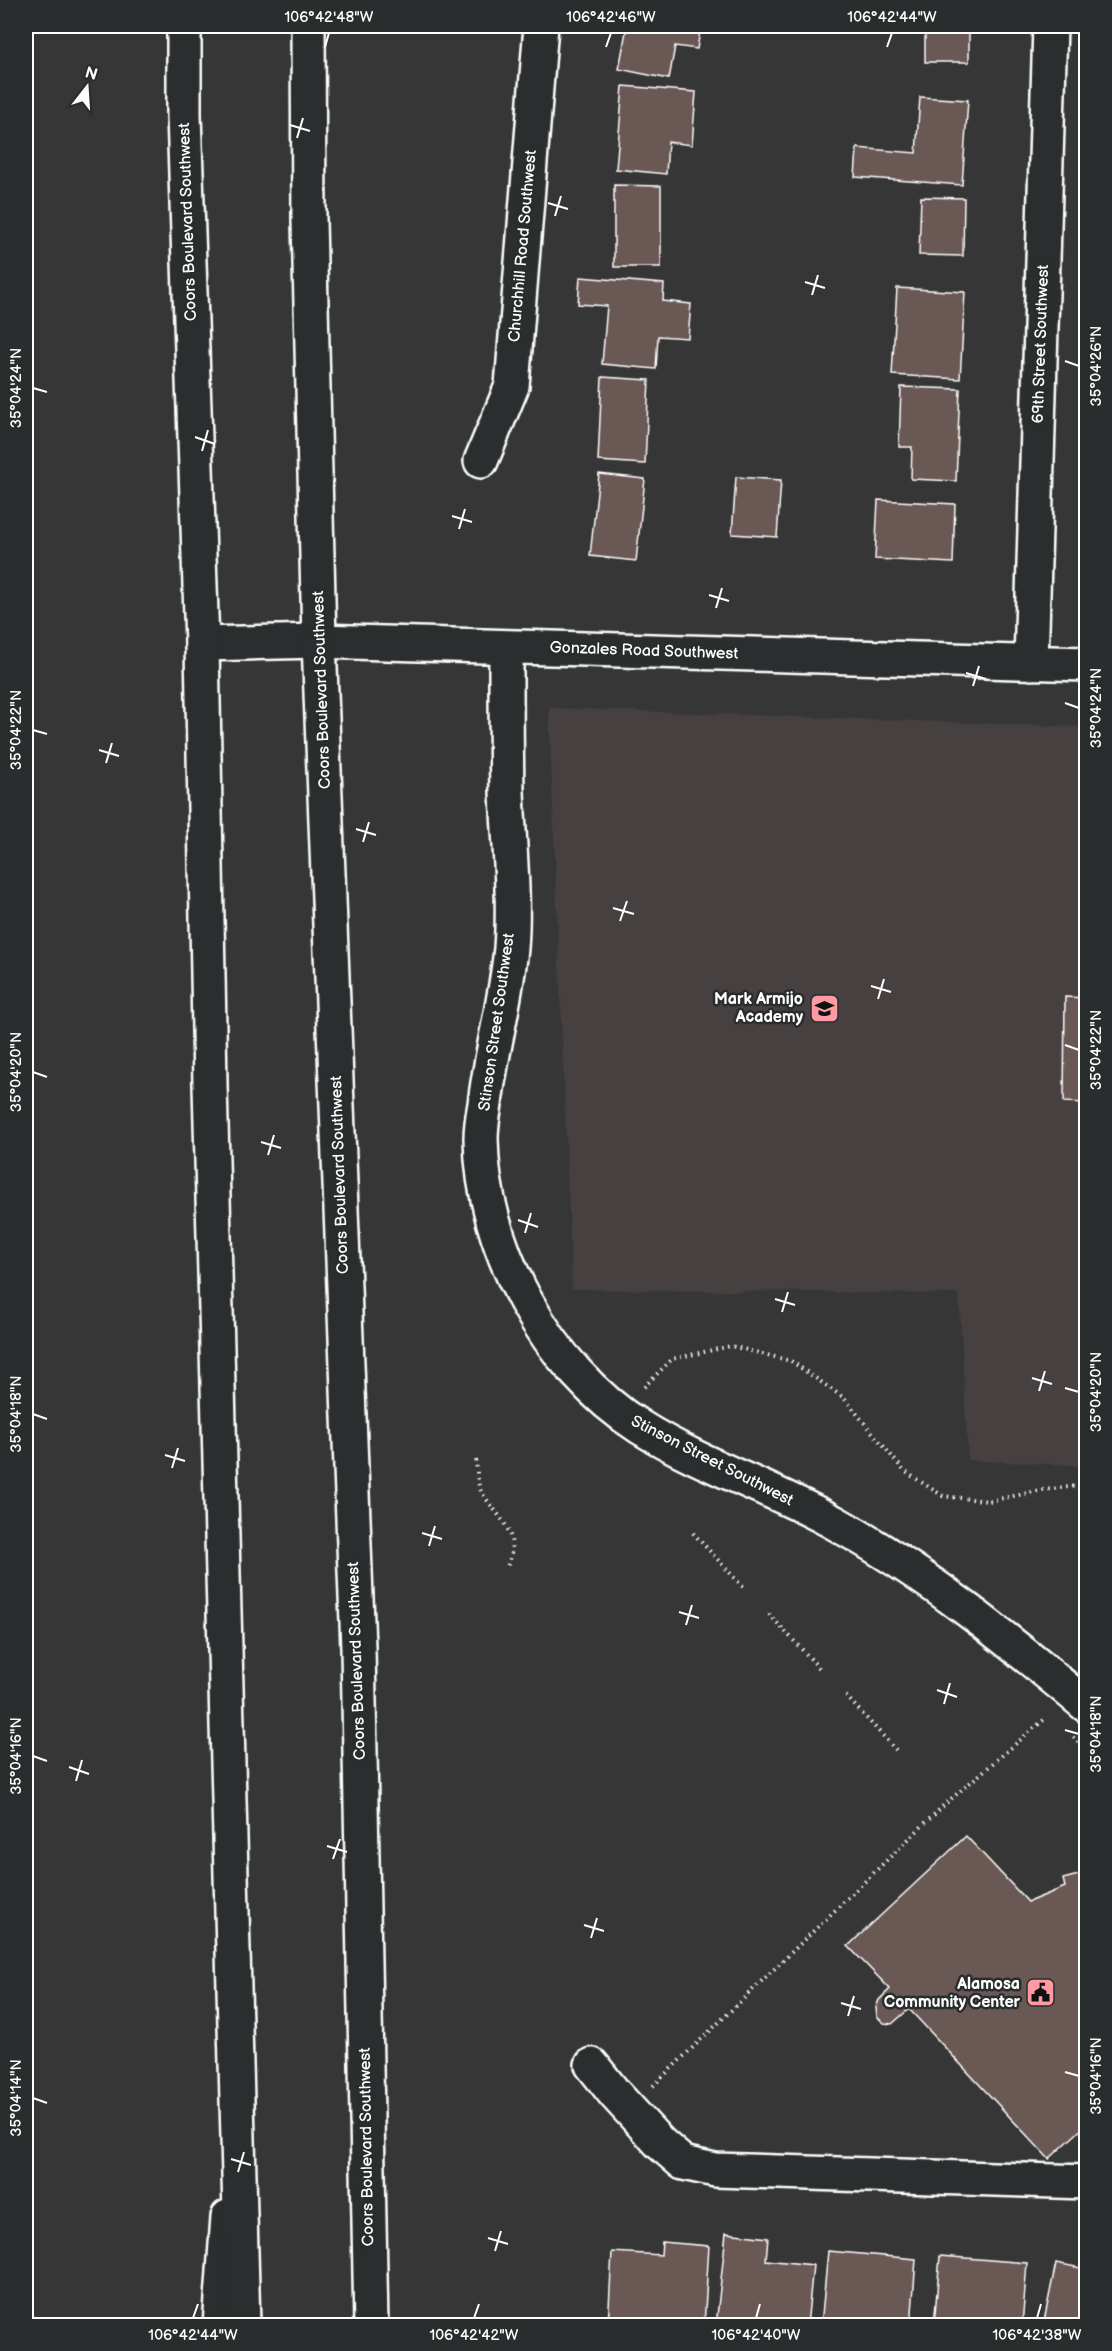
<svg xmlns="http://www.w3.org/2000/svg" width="1112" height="2351" font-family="'Balsamiq Sans',sans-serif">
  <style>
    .built { fill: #46403f }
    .building { fill: #6a5854; stroke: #fff; stroke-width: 1.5 }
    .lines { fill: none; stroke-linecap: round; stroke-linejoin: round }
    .minor-casing { stroke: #fff; stroke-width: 38 }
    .major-casing { stroke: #fff; stroke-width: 38 }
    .path { stroke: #fff; stroke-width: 4; stroke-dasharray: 1.5 4.5; stroke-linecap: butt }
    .minor { stroke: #2a2d2e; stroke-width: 33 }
    .major { stroke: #2a2d2e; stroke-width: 33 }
    .ticks { fill: none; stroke: #fff; stroke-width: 2 }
    .labels { text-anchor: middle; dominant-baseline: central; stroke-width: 5; stroke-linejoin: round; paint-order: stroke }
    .street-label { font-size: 16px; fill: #fff; stroke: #2a2d2e }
    .poi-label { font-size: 16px; font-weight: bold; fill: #fff; stroke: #2a2d2e; text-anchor: end }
    .neatline { fill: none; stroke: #fff; stroke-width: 2 }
    .ticks-label { font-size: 15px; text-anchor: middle; fill: #fff }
  </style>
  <rect width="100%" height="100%" fill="#373636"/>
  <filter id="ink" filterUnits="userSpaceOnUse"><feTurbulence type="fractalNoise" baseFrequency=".0167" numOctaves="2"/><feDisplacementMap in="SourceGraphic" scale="12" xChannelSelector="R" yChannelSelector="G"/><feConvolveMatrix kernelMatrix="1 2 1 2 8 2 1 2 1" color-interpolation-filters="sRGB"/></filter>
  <g filter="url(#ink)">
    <!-- built -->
    <path class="built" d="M549,708L1086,727V1466L968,1460L959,1294L572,1289Z"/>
    <!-- building -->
    <path class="building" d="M627,26H701L697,49L675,46L669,79L619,69Z
      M925,26H969V62H925Z
      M623,86L696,92L692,145L668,142L666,174L616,169Z
      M920,97L968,100L962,185L855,177L857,148L916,153Z
      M614,185L661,186V267H614Z
      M921,197L964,198L963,256L919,255Z
      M580,277L664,284L663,301L691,304L688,338L658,336L656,369L602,364L607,306L578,304Z
      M897,288L965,292L960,379L892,375Z
      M602,377L649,380L645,464L598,461Z
      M901,387L960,389L956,481L911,479L912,447H899Z
      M599,474L645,479L636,561L590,556Z
      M736,477L781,480L777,537L732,534Z
      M878,500L955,504L953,563L875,559Z
      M1065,997L1086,998V1103L1064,1102Z
      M966,1836L1028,1902L1065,1887L1063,1879L1086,1873V2125L1049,2159L909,2009L892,2024L884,2023L877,2017L876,2007L879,2000L890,1989L848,1946Z
      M726,2233L768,2238L766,2260L813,2265L807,2326H716Z
      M662,2242L709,2246L704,2326H608L612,2252L661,2255Z
      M828,2251L916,2259L911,2326H821Z
      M940,2256L1027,2263L1022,2326H934Z
      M1056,2263L1086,2269L1085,2326H1043Z"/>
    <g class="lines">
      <defs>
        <path id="minor" d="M481,461L512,386L541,26
          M202,644L319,641L1086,664
          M506,647C506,695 506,743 507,791C509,843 515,896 511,948C506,1001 491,1052 485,1104C483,1115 481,1127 481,1138C482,1247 547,1368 640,1427C702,1466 773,1488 837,1524C927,1574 1007,1639 1086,1705
          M1031,663L1050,26
          M592,2065L615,2094L660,2143L683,2163L715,2170L1086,2182
          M220,2326L228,2217"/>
        <path id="major" d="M184,26V115L202,644L210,1085L243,2326
          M308,26L309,220L319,641L358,1648L371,2326"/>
      </defs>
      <!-- minor casing -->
      <use href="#minor" class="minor-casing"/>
      <!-- major casing -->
      <use href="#major" class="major-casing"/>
      <!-- path -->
      <path class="path" d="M644,1387L672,1359L731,1346L791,1361L844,1398L904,1471L943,1496L989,1501L1043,1490L1086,1485
        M476,1460C477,1471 477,1484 482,1493C501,1521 522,1533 506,1569
        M693,1533L744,1588
        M769,1614L821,1670
        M846,1696L897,1751
        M1073,1737L1086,1751
        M653,2086L945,1804L1046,1718"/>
      <!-- minor -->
      <use href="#minor" class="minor"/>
      <!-- major -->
      <use href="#major" class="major"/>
    </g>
  </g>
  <!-- ticks -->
  <path class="ticks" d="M325,47L329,33M606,47L611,33M887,47L892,33M290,125L310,131M297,138L303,118M548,203L568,209M555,216L561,196M805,282L825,288M812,295L818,275M1065,361L1079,366M33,388L47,392M195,437L215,444M202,451L208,430M452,516L472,522M459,529L465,509M709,595L729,601M716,608L722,588M966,673L986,679M973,686L979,666M1065,703L1079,708M33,730L47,734M99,750L119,756M106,763L112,743M356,829L376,835M363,842L369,822M613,908L634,914M620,921L627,901M871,986L891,992M878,999L884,979M1065,1045L1079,1050M33,1072L47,1077M261,1142L281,1148M268,1155L274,1135M518,1220L538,1227M525,1233L531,1213M775,1299L795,1305M782,1312L788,1292M1032,1378L1052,1384M1065,1388L1079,1392M1039,1391L1045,1371M33,1414L47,1419M165,1455L185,1461M172,1468L178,1448M422,1533L442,1539M429,1546L435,1526M679,1612L699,1618M686,1625L692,1605M937,1690L957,1697M944,1704L950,1683M1065,1730L1079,1734M33,1756L47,1761M69,1767L89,1774M76,1781L82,1760M327,1846L347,1852M333,1859L340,1839M584,1925L604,1931M591,1938L597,1918M841,2003L861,2009M848,2016L854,1996M1065,2072L1079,2076M33,2098L47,2103M231,2159L251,2165M238,2172L244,2152M488,2238L508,2244M495,2251L501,2231M193,2318L198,2304M474,2318L479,2304M756,2318L760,2304M1037,2318L1041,2304"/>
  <!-- icons -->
  <defs>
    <symbol id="school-square" viewBox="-11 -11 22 22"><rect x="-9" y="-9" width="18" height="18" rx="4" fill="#ff9aa2" stroke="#2a2d2e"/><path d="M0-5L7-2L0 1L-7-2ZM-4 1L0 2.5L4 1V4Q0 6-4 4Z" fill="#111"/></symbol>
    <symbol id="civic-square" viewBox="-11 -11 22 22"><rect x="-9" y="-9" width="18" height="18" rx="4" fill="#ff9aa2" stroke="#2a2d2e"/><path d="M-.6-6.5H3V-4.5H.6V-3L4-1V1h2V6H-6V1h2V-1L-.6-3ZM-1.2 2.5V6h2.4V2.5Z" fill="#111"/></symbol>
  </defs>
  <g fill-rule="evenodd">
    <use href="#school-square" x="808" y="992" width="33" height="33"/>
    <use href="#civic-square" x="1024" y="1976" width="33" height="33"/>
  </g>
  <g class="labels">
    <!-- street labels -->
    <g class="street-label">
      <text transform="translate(188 222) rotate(-92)">Coors Boulevard Southwest</text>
      <text transform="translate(523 246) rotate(-85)">Churchhill Road Southwest</text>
      <text transform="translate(1041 344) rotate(-88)">69th Street Southwest</text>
      <text transform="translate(644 651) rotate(2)">Gonzales Road Southwest</text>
      <text transform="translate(322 690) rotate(-92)">Coors Boulevard Southwest</text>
      <text transform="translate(497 1022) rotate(-82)">Stinson Street Southwest</text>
      <text transform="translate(340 1175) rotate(-92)">Coors Boulevard Southwest</text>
      <text transform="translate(712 1461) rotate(27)">Stinson Street Southwest</text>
      <text transform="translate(357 1661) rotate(-92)">Coors Boulevard Southwest</text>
      <text transform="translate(367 2147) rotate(-91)">Coors Boulevard Southwest</text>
    </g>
    <!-- poi labels -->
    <g class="poi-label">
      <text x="803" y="999">Mark Armijo<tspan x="803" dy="18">Academy</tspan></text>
      <text x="1020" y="1984">Alamosa<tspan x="1020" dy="18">Community Center</tspan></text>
    </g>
  </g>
  <!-- margin -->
  <rect width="1112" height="2351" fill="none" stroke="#2a2d2e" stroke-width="66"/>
  <!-- north arrow -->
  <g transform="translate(87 87) rotate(17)" stroke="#2a2d2e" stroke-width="4.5" paint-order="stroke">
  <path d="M0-4.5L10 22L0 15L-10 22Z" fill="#ffffff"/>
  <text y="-9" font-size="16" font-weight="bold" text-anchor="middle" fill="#ffffff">N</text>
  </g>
  <rect x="33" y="33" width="1046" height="2285" class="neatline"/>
  <g class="ticks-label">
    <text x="329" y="22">106°42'48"W</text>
    <text x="611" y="22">106°42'46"W</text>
    <text x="892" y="22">106°42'44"W</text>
    <text transform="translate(1096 366) rotate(-90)" y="5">35°04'26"N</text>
    <text transform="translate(16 388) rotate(-90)" y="5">35°04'24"N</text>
    <text transform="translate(1096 708) rotate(-90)" y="5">35°04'24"N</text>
    <text transform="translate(16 730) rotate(-90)" y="5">35°04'22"N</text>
    <text transform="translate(1096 1050) rotate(-90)" y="5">35°04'22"N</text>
    <text transform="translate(16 1072) rotate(-90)" y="5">35°04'20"N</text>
    <text transform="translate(1096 1392) rotate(-90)" y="5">35°04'20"N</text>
    <text transform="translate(16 1414) rotate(-90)" y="5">35°04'18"N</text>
    <text transform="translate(1096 1734) rotate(-90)" y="5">35°04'18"N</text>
    <text transform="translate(16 1756) rotate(-90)" y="5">35°04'16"N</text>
    <text transform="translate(1096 2076) rotate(-90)" y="5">35°04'16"N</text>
    <text transform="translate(16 2098) rotate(-90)" y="5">35°04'14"N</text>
    <text x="193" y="2340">106°42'44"W</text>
    <text x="474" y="2340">106°42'42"W</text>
    <text x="756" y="2340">106°42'40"W</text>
    <text x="1037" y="2340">106°42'38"W</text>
  </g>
</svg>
